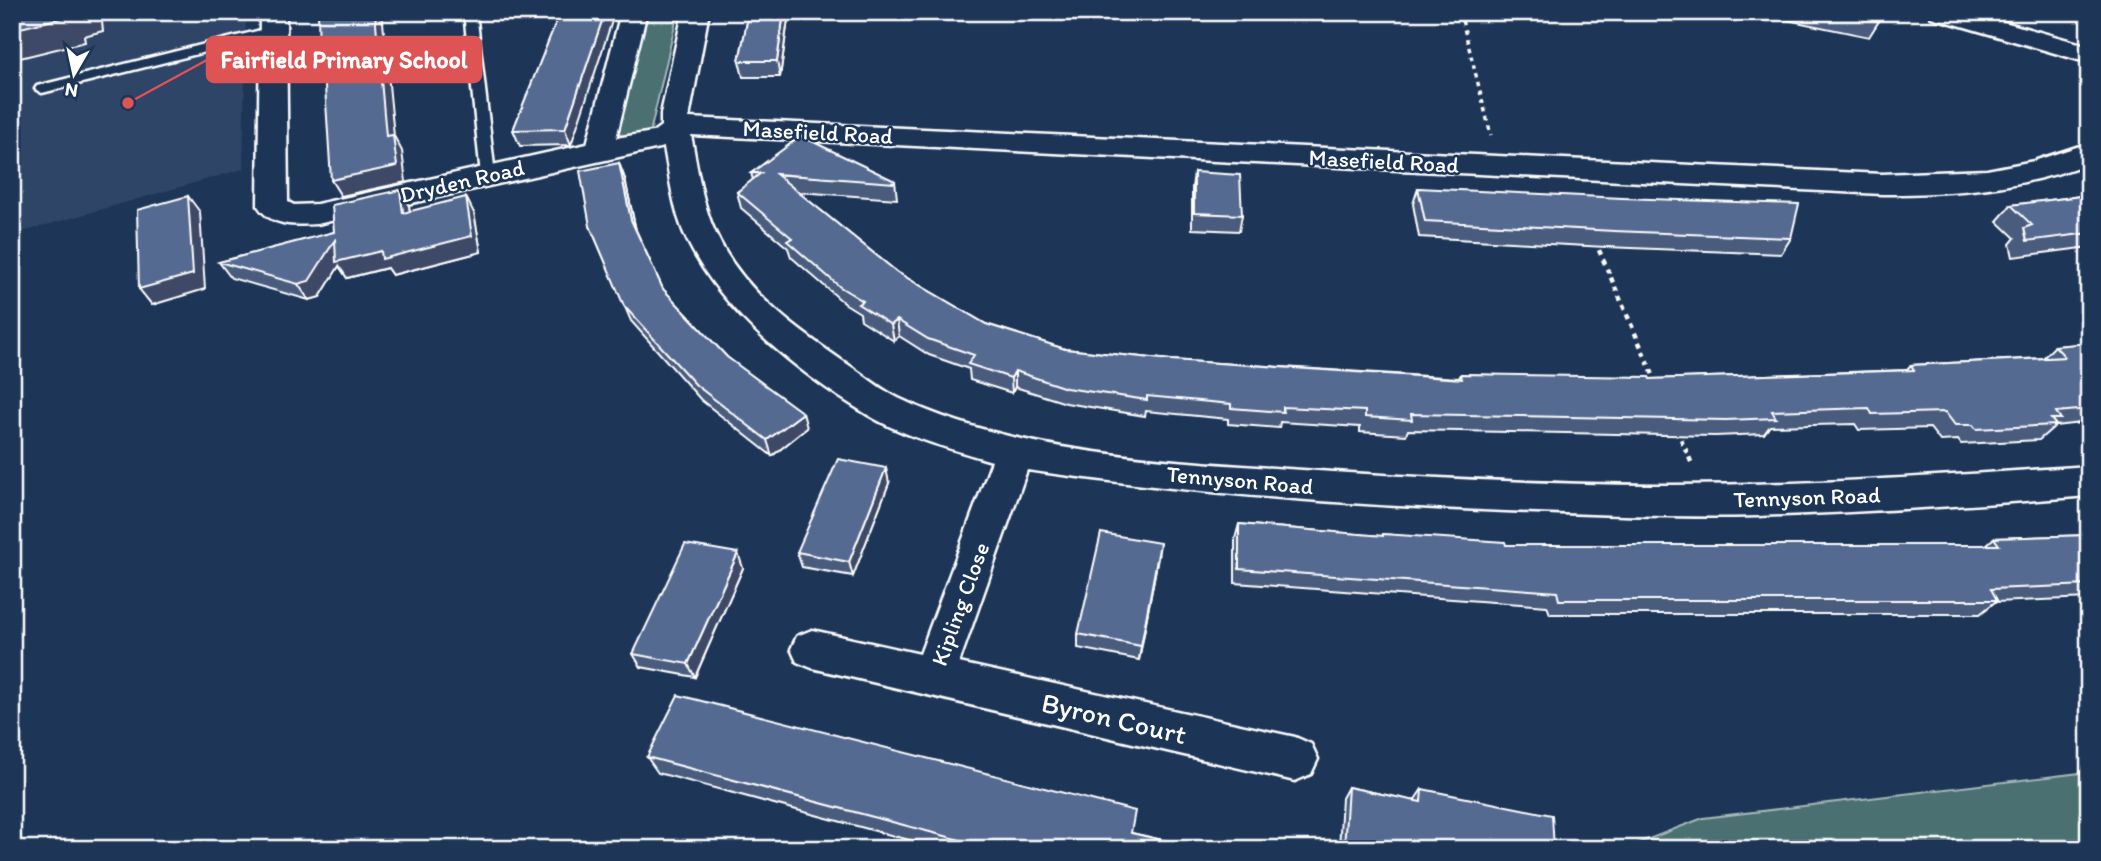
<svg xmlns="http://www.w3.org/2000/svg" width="2101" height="861" font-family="Itim,sans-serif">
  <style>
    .built { fill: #2e4568 }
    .green { fill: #4c7072; stroke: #a6b8b8; stroke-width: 2 }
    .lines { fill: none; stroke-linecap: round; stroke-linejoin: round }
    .service-casing { stroke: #fff; stroke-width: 5 }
    .minor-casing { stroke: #fff; stroke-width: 5 }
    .path-far1 { stroke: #fff; stroke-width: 3.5; stroke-dasharray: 4.5 4.5; stroke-linecap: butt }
    .path { stroke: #fff; stroke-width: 4.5; stroke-dasharray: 5 5; stroke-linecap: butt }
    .service { fill: #1d3557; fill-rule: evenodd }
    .minor { fill: #1d3557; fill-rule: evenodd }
    .wall { fill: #495b7d; stroke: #fff; stroke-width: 2 }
    .shaded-wall { fill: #3c4a66; stroke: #fff; stroke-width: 2 }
    .building { fill: #556a91; stroke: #fff; stroke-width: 2 }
    .labels { text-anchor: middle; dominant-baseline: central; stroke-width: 5; stroke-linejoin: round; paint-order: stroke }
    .street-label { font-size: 23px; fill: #fff; stroke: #1d3557 }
    .near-street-label { font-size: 28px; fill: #fff; stroke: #1d3557 }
    .leader { fill: none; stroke: #de5353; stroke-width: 2.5 }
    .callout-dot { fill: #de5353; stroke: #1d3557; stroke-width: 2.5 }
    .callout { fill: #de5353; stroke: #de5353; stroke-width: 2.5 }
    .callout-label { font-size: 24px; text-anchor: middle; font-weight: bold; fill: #fff }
  </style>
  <rect width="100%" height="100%" fill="#1d3557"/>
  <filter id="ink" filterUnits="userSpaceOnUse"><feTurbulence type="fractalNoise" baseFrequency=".0143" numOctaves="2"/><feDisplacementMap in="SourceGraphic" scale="14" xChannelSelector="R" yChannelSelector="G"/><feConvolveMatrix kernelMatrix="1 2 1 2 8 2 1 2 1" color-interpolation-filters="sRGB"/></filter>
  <g filter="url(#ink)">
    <!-- built -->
    <path class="built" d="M12,12H246L243,169L12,235Z"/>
    <!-- green -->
    <path class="green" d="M644,12H678L650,133L622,136L615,131Z
      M2089,772V849H1623L1703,818Z"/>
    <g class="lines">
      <defs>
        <path id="service" d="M464,12H476L495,175L488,180L481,175Z
          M273,27L277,28V34L42,93L35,89L37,86Z"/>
        <path id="minor" d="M260,12H286L288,202L294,205L317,204L587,144L621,12H647L616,138L653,132L661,126V114L683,12H709L689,118L1882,174L1987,170L2034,161L2089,143V163C2022,189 1953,194 1882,194L691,135C698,170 702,208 719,240C747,296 803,334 853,368C867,378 882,390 898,398C1016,454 1158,460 1287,469C1408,477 1531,484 1653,485C1798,486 1944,476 2089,466V496C1978,505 1868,512 1758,516C1674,518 1590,514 1506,511C1345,505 1186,493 1027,470L959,663L1295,737L1311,744L1318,759L1311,774L1295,781L812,668L797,662L791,649L797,636L812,630L920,654L992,461C951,449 905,437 868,415C800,374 722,313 687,240C673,211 670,178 664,147L317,224C295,225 271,227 258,206Z
          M1927,12H1969L2089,46V63L1931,17Z"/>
      </defs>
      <!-- service casing -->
      <use href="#service" class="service-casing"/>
      <!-- minor casing -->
      <use href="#minor" class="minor-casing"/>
      <!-- path-far1 -->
      <path class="path-far1" d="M1460,12L1491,135"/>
      <!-- path -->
      <path class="path" d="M1595,241L1657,384
        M1677,430L1692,464"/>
      <!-- service -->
      <use href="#service" class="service"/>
      <!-- minor -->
      <use href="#minor" class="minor"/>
    </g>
    <!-- wall -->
    <path class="wall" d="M560,12L571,145L520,146L513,130Z
      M749,12H789L780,77H743L739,61Z
      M1748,12H1881L1879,21L1869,37Z
      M619,163L625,179L636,230L663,289L727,357L807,428L772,456L701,400L631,321L590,226Z
      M1194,172L1242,215L1239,231L1192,229V188Z
      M751,173L895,181L897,199L798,192L897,272L986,324L1065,349L1171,360L1459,378L1461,374L1650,379L1906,370L1911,365L2043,358L2055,346L2089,343V422L2055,426L2039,440L1961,444L1958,440L1940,441L1930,428L1859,430L1855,424L1770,426L1764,434L1715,436L1408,430L1406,435L1360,432V427L1280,422L1279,428L1228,424V419L1146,411L1145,416L1066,403L1015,387L1012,393L970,380L969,369L929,355L899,336L894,341L861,320L860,313L844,303L791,257L788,248L741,208L737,192L753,180Z
      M1418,188L1791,238L1781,254L1606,247L1419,237L1413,204Z
      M2089,195V247L2013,257L2010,244L2015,238L1997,221L2011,205Z
      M409,206L410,212L474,213L481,252L392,275L387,268L347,278L339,266L320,297L309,300L231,278L219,262L334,232Z
      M889,483L853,576L802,567L797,552Z
      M1239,524L1382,536L1383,534L1506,545H1986L1994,538L2089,535V598L1995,602L1980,614H1550L1547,606L1235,583V539Z
      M1158,557L1139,660L1078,648V634Z
      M743,568L695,677L641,667L633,654Z
      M647,757L1132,833L1202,849H943L658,773Z
      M1348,787L1414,801L1422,789L1554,849H1339L1342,798Z"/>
    <!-- shaded-wall -->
    <path class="shaded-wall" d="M66,12H101L103,31L84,36L85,42L12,60V30Z
      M375,12H382L394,136L402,151L406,182L341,196L331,180Z
      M605,12H615L571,145L565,129Z
      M784,12H789L780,77L777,61Z
      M619,163L625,179L637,236L631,220Z
      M400,190L409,206L412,229L403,213Z
      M188,196L200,212L205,289L152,305L139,289Z
      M466,197L474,213L481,252L392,275L387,268L347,278L339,266L320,297L309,300L298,284L335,240Z
      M897,320L899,336L894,341L891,325Z
      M1015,371V387L1012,393L1011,378Z
      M803,413L807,428L772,456L767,440Z
      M886,468L889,483L853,576L849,562Z
      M1160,543L1158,557L1139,660L1141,646Z
      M738,553L743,568L695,677L688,664Z"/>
    <!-- building -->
    <path class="building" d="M12,12H66V17L12,30Z
      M318,12H375L386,136L393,135L397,166L331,180L323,55L319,56Z
      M560,12H605L565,129L513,130Z
      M749,12H784L777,61H739Z
      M1834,12H1881L1879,21Z
      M801,136L895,181L894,183L776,174L897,272L986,324L1065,349L1171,360L1462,379L1461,374L1649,377L1650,379L1914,370L1911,365L2065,357L2055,346L2089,343V409L2056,412L2061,419H2051L2056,425L1976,429L1973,425H1955L1945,412L1872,414L1869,408L1772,411L1776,418L1726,420L1411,414L1412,420L1365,417V411L1283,407V412L1231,408V404L1147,396V400L1066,388L1015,371L1011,378L968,364L974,355L928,339L897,320L891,325L858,304L863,301L840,287L787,241L792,238L737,192L761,173H751Z
      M619,163L631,220L663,289L727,357L803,413L767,440L696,385L624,306L590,226L580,171Z
      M1194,172L1240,175L1242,215L1194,213Z
      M1418,188L1622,198L1799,204L1791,238L1614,231L1425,221Z
      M400,190L403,213L466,197L472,236L382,259L381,251L336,262L335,240L309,281L298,284L219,262L334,232L332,205Z
      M2089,195V233L2027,241L2024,228L2032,225L2011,205Z
      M188,196L193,274L139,289L137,210Z
      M838,459L886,468L849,562L797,552Z
      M1239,524L1383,536V534L1505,542L1506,545H1999L1994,538L2089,535V585L1991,589L1997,600H1559L1557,592L1239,569Z
      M1101,533L1160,543L1141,646L1078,634Z
      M685,544L738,553L688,664L633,654Z
      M678,695L1135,811L1131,833L1202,849H994L647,757Z
      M1348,787L1421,802L1422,789L1552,815L1554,849H1493L1465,843V849H1344Z"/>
  </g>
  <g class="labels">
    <!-- street labels -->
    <g class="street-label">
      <text transform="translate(818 132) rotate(3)">Masefield Road</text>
      <text transform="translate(1384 161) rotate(3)">Masefield Road</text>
      <text transform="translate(462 181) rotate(-13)">Dryden Road</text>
      <text transform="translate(1240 480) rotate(5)">Tennyson Road</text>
      <text transform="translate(1807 497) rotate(-2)">Tennyson Road</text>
      <text transform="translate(960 604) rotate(-70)">Kipling Close</text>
    </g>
    <!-- near-street labels -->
    <g class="near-street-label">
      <text transform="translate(1114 718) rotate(13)">Byron Court</text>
    </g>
  </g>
  <!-- callouts -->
  <path class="leader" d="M128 103L207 60"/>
  <circle class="callout-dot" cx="128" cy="103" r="7"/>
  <rect class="callout" x="207" y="37" width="274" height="45" rx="7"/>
  <g class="callout-label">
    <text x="344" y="68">Fairfield Primary School</text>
  </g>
  <!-- margin -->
  <rect width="2101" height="861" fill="none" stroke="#1d3557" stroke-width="42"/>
  <rect x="21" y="21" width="2059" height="819" fill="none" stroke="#fff" stroke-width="2.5" filter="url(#ink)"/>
  <!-- north arrow -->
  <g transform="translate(74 74) rotate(189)" stroke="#1d3557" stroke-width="5" paint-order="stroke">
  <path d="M0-5L12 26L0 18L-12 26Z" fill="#ffffff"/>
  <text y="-10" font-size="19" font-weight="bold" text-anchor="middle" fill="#ffffff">N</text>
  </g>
</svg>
